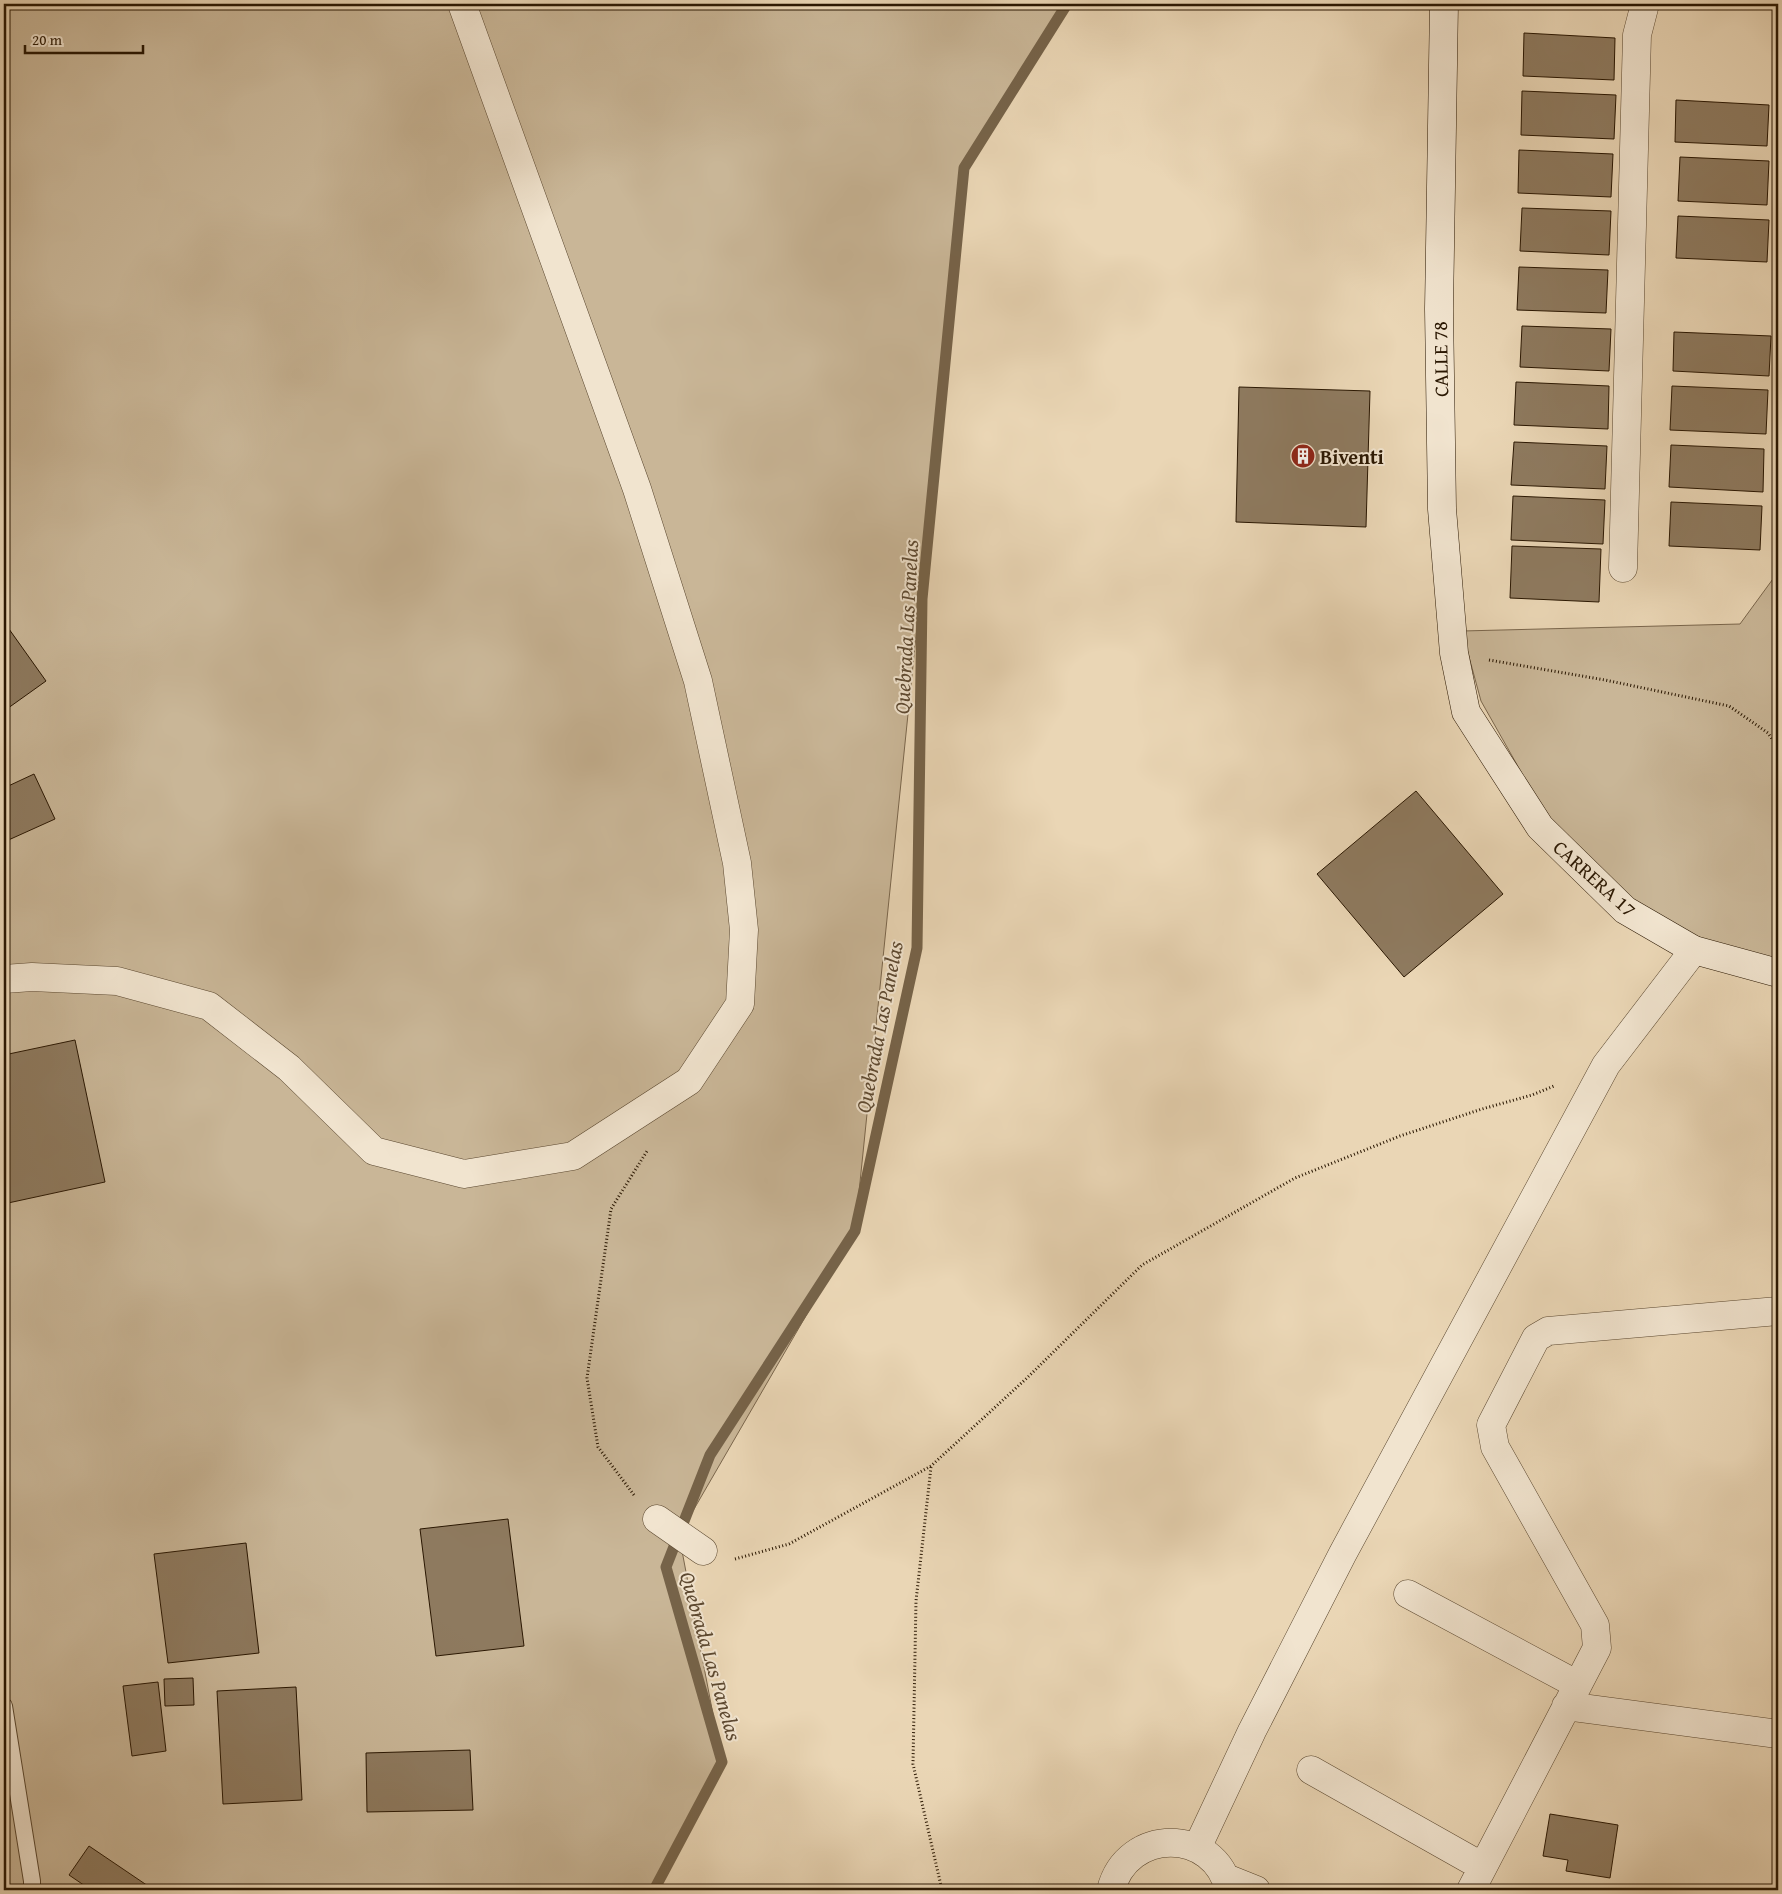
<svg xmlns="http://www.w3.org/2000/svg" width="1782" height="1894" font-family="'Gentium Book Plus',serif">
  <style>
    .green { fill: #c9b697; stroke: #7a664c }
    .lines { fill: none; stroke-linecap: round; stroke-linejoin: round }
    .stream { stroke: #766349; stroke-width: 11 }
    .building { fill: #8e7a5f; stroke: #2a1702 }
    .lane-casing { stroke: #5a472f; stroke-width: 18 }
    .street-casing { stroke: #5a472f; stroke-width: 29 }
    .secondary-casing { stroke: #2a1702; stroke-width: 29 }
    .path { stroke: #2a1702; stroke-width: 3; stroke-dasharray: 1 2.5; stroke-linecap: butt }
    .lane { stroke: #f1e4cf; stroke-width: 16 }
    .street { stroke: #f1e4cf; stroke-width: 28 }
    .secondary { stroke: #f1e4cf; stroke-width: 28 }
    .labels { text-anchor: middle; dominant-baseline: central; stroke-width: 4; stroke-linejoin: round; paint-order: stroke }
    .street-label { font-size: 20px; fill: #2a1702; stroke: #f1e4cf }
    .poi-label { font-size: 20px; font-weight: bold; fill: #2a1702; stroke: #f1e4cf; text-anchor: start }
    .water-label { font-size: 21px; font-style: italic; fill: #5d4931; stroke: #f1e4cf }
  </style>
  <rect width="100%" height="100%" fill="#ead6b5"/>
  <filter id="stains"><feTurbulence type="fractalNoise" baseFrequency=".004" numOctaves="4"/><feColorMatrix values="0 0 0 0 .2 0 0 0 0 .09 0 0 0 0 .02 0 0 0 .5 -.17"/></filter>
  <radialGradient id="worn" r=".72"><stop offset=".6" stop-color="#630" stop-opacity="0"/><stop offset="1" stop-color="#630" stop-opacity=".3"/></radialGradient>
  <!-- green -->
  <path class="green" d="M4,4H1067L964,168L855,1231L679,1535L722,1762L654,1890H4Z
    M1778,572V961L1700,939L1630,898L1546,816L1481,701L1462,631L1740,624Z"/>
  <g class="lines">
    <!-- stream -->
    <path class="stream" d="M654,1890L722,1762L666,1567L710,1455L855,1231L917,948L922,599L964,168L1067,4"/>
  </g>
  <!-- building -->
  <path class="building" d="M1524,33L1615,38L1614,80L1523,76Z
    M1522,91L1616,95L1614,139L1521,135Z
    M1676,100L1769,105L1767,146L1675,142Z
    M1519,150L1613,154L1611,197L1518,193Z
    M1680,157L1769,161L1767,205L1678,201Z
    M1522,208L1611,211L1609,255L1520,251Z
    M1678,216L1769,220L1767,262L1676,258Z
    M1519,267L1608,270L1606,313L1517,310Z
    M1522,326L1611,329L1609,371L1520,367Z
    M1674,332L1771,336L1769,376L1673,371Z
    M1516,382L1609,386L1608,429L1514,425Z
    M1672,386L1768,390L1766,434L1670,430Z
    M1239,387L1370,391L1366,527L1236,522Z
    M1514,442L1607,446L1605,489L1511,485Z
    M1671,445L1764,449L1763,492L1669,487Z
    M1513,496L1605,500L1603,544L1511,540Z
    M1671,502L1762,506L1760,550L1669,546Z
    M1512,546L1601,549L1599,602L1510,598Z
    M4,622L46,681L4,711Z
    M34,774L55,819L4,842V788Z
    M1416,791L1503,894L1404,977L1317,874Z
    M75,1040L105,1182L8,1203L4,1183V1055Z
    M508,1519L524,1646L436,1656L420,1529Z
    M246,1543L259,1653L168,1663L154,1554Z
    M193,1678L194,1705L165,1706L164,1679Z
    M158,1682L166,1751L132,1756L123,1686Z
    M296,1687L302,1800L223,1804L217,1691Z
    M470,1750L473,1810L367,1812L366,1753Z
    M1550,1814L1618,1825L1610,1878L1566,1871L1568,1860L1543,1856Z
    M89,1846L154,1890H91L69,1875Z"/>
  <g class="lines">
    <defs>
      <path id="lane" d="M4,1706L32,1881V1890"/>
      <path id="street" d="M1623,568L1637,35L1645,4
        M4,979L32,977L117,981L209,1006L289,1068L374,1151L464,1174L573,1156L689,1081L740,1004L744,930L737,863L698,681L637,489L462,4
        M657,1519L703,1551
        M1408,1594L1578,1685
        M1566,1706L1778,1734
        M1311,1770L1483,1867
        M1197,1848L1252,1731L1342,1555L1606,1065L1694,950
        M1226,1878L1256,1890
        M1111,1890C1127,1827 1215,1827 1229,1890
        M1471,1890L1597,1648L1595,1625L1495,1447L1491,1425L1536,1338L1548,1331L1778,1311"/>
      <path id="secondary" d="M1444,4L1439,309L1442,509L1454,653L1466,712L1540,827L1625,910L1694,950L1778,973"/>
    </defs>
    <!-- lane casing -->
    <use href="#lane" class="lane-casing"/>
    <!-- street casing -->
    <use href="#street" class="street-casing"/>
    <!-- secondary casing -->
    <use href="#secondary" class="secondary-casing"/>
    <!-- path -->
    <path class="path" d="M1489,660L1605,680L1729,706L1768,733L1778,748
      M931,1467L916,1601L913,1764L942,1890
      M634,1495L598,1447L587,1378L611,1209L647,1151
      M735,1559L789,1544L931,1466L1028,1377L1142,1265L1295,1178L1400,1136L1482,1109L1532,1095L1554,1086"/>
    <!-- lane -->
    <use href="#lane" class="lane"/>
    <!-- street -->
    <use href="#street" class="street"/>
    <!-- secondary -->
    <use href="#secondary" class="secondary"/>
  </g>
  <!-- icons -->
  <defs>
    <symbol id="building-disc" viewBox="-11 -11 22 22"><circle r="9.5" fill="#8f2418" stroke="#f1e4cf"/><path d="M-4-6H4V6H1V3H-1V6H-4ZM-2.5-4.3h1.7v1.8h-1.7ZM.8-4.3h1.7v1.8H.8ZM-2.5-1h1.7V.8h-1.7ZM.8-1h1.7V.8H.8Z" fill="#fff"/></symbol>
  </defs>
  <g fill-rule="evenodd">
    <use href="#building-disc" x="1289" y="442" width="28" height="28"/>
  </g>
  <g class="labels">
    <!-- street labels -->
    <g class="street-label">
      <text transform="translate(1440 359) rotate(-91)">CALLE 78</text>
      <text transform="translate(1595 878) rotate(42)">CARRERA 17</text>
    </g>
    <!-- poi labels -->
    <g class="poi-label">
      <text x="1320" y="456">Biventi</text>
    </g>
    <!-- water labels -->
    <g class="water-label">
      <text transform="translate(906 627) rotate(-87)">Quebrada Las Panelas</text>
      <text transform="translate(879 1027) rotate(-79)">Quebrada Las Panelas</text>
      <text transform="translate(711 1656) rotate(74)">Quebrada Las Panelas</text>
    </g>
  </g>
  <!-- margin -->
  <rect width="1782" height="1894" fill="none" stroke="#ead6b5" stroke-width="20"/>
  <rect x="5" y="5" width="1772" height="1884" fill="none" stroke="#2a1702" stroke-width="2.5"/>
  <rect x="10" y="10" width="1762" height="1874" fill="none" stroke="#2a1702"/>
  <!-- scale -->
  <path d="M25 45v8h118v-8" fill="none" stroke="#2a1702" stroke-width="2.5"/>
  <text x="32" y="45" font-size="15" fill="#2a1702" stroke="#f1e4cf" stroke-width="4" paint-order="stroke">20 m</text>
  <rect width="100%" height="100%" filter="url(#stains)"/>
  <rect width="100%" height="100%" fill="url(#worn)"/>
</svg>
